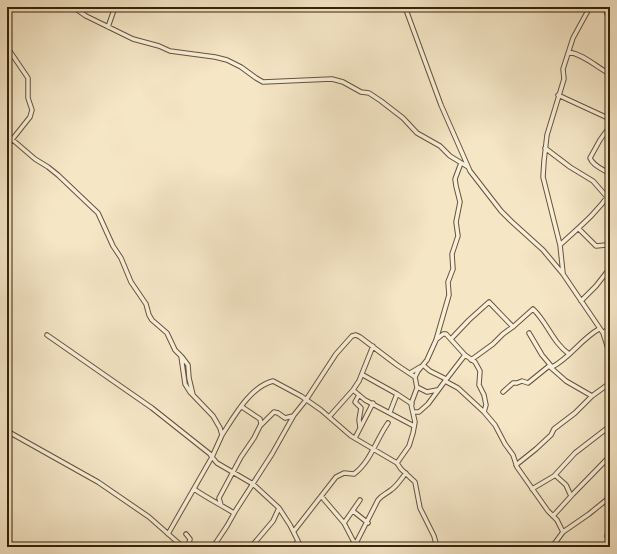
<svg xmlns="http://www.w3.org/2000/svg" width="617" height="554" font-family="'IM FELL French Canon',serif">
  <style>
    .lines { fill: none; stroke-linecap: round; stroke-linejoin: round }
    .minor-casing { stroke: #665339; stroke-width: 5.5 }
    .minor { stroke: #f8efda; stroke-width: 3.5 }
  </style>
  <rect width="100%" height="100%" fill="#f5e6c6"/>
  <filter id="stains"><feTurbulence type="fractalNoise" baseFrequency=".005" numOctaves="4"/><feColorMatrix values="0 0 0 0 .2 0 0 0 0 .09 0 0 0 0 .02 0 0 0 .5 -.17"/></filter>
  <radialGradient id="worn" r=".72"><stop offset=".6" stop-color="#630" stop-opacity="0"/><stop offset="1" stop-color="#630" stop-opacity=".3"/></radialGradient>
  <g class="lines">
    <defs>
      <path id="minor" d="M73,7L86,16L133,39L159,46L170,51L215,57L227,60L241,67L256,78L263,82L332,79L343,82L361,92L369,93L381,101L403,118L417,133L440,146L450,156L468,167
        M405,7L441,105L470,171L501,211L511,221L543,250L563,274L603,333L610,355
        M605,7L610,23
        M108,27L115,7
        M7,47L28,78V98L32,110L30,117L7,146
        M569,52C585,55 596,67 610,74
        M558,95L610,119
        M610,126L600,140L590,158C593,166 603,169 610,174
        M7,135L35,159L48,167L58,175L98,213L113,246L121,258L131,282L146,304L149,315L152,320L167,333L175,350L181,356L185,384L190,392L213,416L220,428L222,435L212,457L217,463L253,484L279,508L290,525L301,547
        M545,148L570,167L593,181L607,197
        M579,229L596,246L606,245L610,246
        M560,245C578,228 596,214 610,193
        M563,273L560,245L543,177L544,161L547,135L564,79L563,69L573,38L590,7
        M581,301L596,286L610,268
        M529,333L542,355L552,367C570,358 581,339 599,329
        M603,333L610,327
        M47,335L152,408L210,454L212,457L168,534
        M437,339L443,334H446L465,355L475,362L480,371L479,385L484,395L486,405L484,412
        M451,339L469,320L489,302L513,327
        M182,357L188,365L189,378L193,395
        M471,360L493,344L503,334L514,326L533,309C547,322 553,343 569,354
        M423,365L430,371L446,379
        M410,373L420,367
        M363,375L397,394L412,404
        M445,381L465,355
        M417,387L427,392L437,390
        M353,390L365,400L414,426
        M503,392L513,383H517L522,381L528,383L549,366L566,381L592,396
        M359,395L355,402L361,408L359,420L360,427
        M390,412L397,394
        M413,412H419L428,404L445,381L458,388L484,412L495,425L505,444L513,455L517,467L548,511L557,520L563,532
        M329,417L353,390L359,381L373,346
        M260,426L274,412L278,413L285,418L293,416
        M7,431L98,482L149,517L183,547
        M222,435C235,415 250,387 273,381L301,396L321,410L351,436L397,463
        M355,438L373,403
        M516,465L536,449L551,435L554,429L575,413L592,396L610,383
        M555,475L566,485L571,496
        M194,489C207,498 221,505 234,513
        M532,489L554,476L575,453L610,426
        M321,496L344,523L355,544
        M221,505L219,498L241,457L254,438L261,424L260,419L242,407
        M353,511L368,523
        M553,516L573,494L610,456
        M344,523L360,500
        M610,526L607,536L610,543
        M294,531L336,477L344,473L354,474C371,461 376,440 388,423
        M186,534L190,539L188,547
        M213,547L227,526L236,510L272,454L294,415L306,400L336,354L352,336L356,335L360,337L397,365L415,377
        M251,547L273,521L279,508
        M293,547L298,541
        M354,547L378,500C382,495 386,494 391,490C397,486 401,479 406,473
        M437,547L434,536L420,508L415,482L401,469L397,463L409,446L413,433L415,422L411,404L417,388L415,377L418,371L427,360L436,340L449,295L448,282L453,269L452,254L458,236L456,222L460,202L456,186L455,179L461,163
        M552,547L563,532L589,514L610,497"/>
    </defs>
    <!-- minor casing -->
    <use href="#minor" class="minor-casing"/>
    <!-- minor -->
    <use href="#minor" class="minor"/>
  </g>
  <!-- margin -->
  <rect width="617" height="554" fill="none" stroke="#f5e6c6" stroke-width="24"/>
  <rect x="8" y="8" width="601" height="538" fill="none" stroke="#37220a" stroke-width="2"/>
  <rect x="12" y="12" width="593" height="530" fill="none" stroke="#37220a"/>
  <rect width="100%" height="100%" filter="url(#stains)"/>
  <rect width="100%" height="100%" fill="url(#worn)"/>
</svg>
